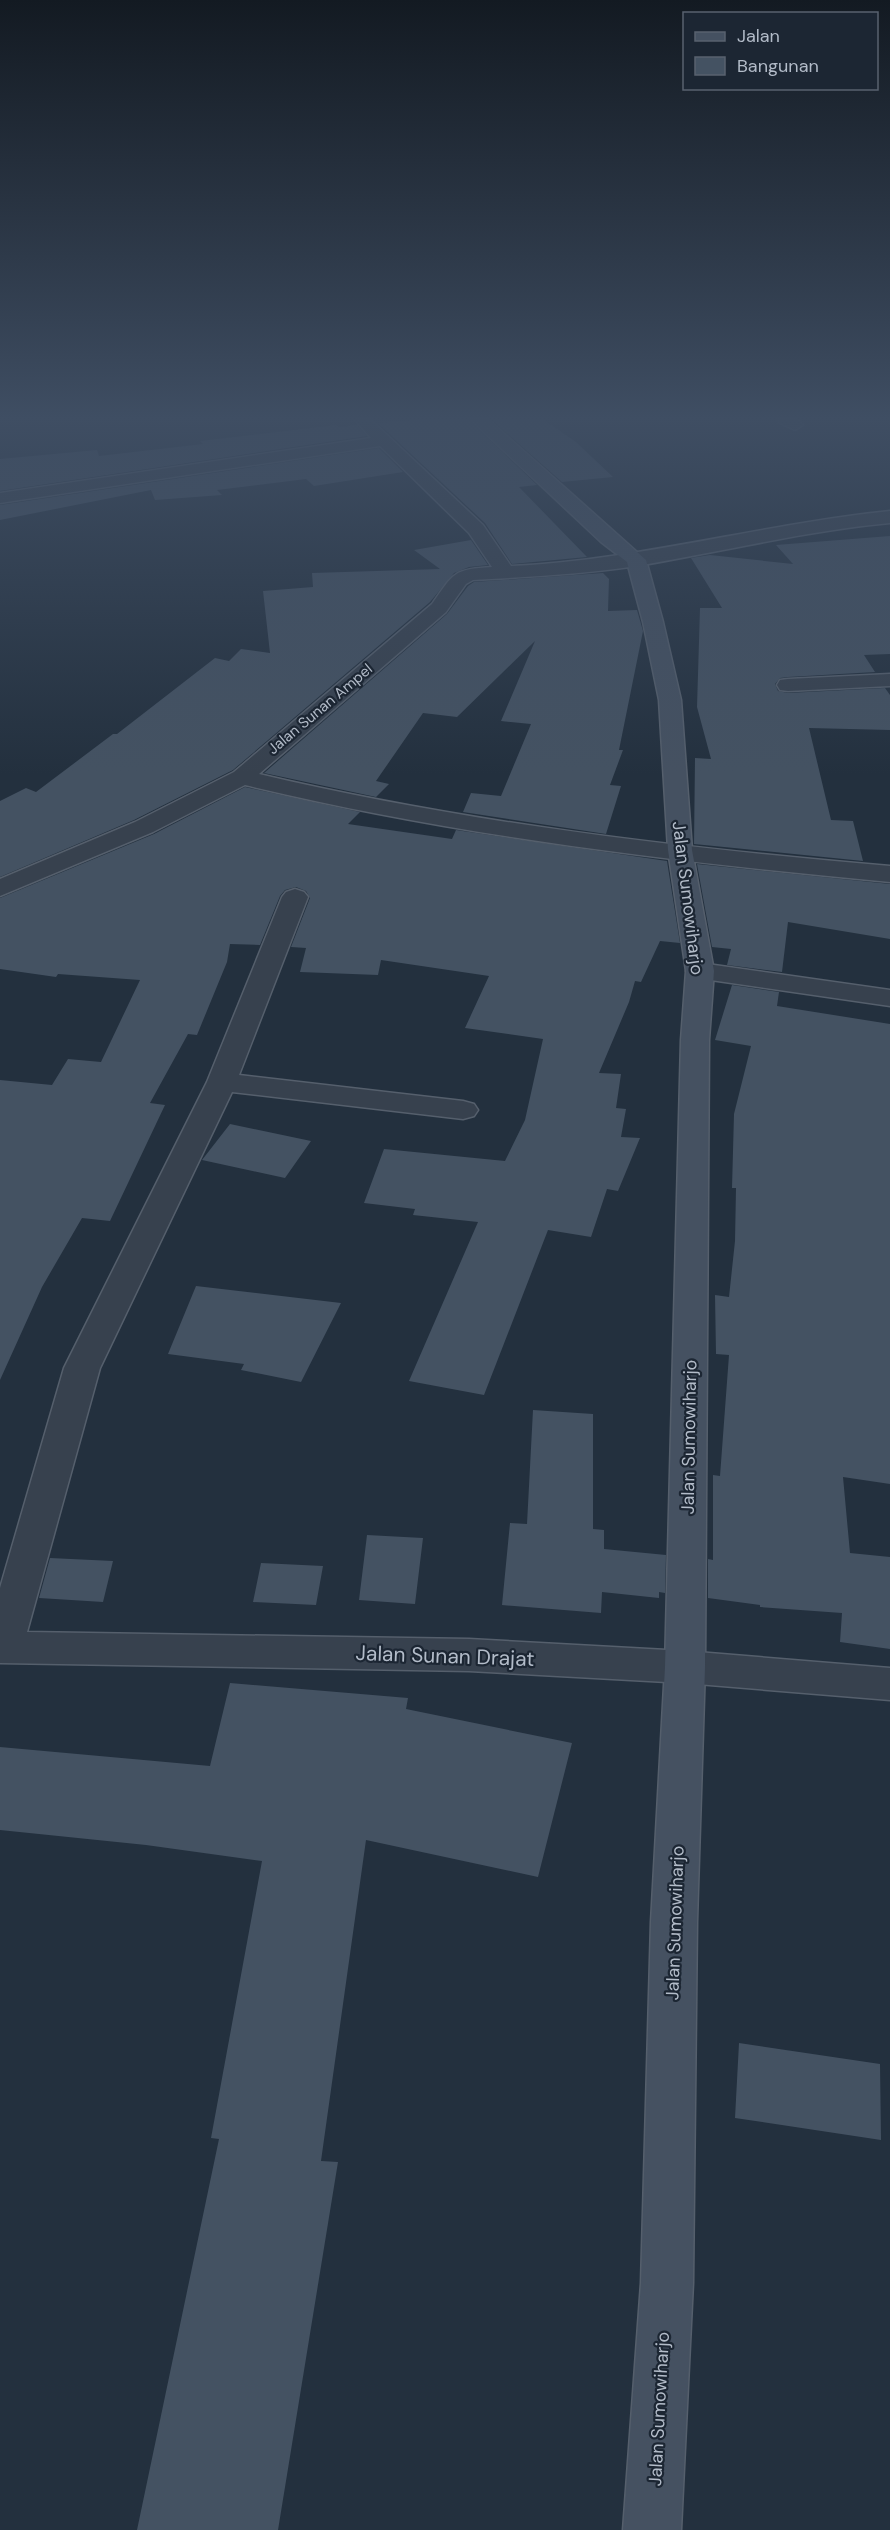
<svg xmlns="http://www.w3.org/2000/svg" width="890" height="2530" font-family="'DM Sans',sans-serif">
  <style>
    .building { fill: #445262 }
    .lines { fill: none; stroke-linecap: round; stroke-linejoin: round }
    .street-casing { stroke: #555f6c; stroke-width: 3 }
    .secondary-casing { stroke: #555f6c; stroke-width: 3 }
    .street { fill: #37414e; fill-rule: evenodd }
    .secondary { fill: #455161; fill-rule: evenodd }
    .labels { text-anchor: middle; dominant-baseline: central; stroke-width: 4.5; stroke-linejoin: round; paint-order: stroke }
    .far-street-label { font-size: 15px; fill: #b3bcc9; stroke: #1c2633 }
    .street-label { font-size: 18px; fill: #b3bcc9; stroke: #1c2633 }
    .near-street-label { font-size: 21px; fill: #b3bcc9; stroke: #1c2633 }
  </style>
  <rect width="100%" height="100%" fill="#23303e"/>
  <!-- building -->
  <path class="building" d="M417,420H469L537,485L519,487L587,557L512,564L485,523L378,423Z
    M492,420H544L576,442L613,477L562,482Z
    M336,425L339,427L357,425L367,436L0,491V459L97,450L99,456L203,444L200,441Z
    M379,448L403,472L314,486L306,479L217,490L222,495L155,500L151,490L0,520V505Z
    M890,536V654L864,655L875,672L788,677L780,678L775,684L778,691L788,693L885,688L890,695V730L809,728L831,820L853,821L863,861L694,844L695,758L711,759L697,707L700,608H722L691,558L710,555L793,564L776,545Z
    M471,540L488,565L469,567L454,573L430,602L233,770L134,820L0,877V801L26,788L36,792L113,734H117L215,658L229,661L241,649L270,653L263,591L313,587L312,573L440,569L414,550Z
    M603,573L609,579L608,611L637,610L643,631L619,750H623L610,785L621,786L606,834L463,812L471,793L501,796L531,724L501,721L535,641L457,717L423,713L376,781L389,784L376,797L264,773L447,614L468,586L474,582Z
    M245,787L360,812L348,824L452,839L456,830L667,861L680,943L660,941L641,982L635,981L629,1002L599,1073L621,1074L616,1108L626,1109L621,1137L640,1138L618,1191L607,1189L591,1237L548,1230L484,1395L409,1381L478,1222L413,1215L415,1209L364,1203L384,1149L505,1161L525,1120L543,1039L465,1028L489,976L381,960L378,975L300,972L306,948L291,947L310,898L306,891L296,887L285,890L280,896L260,945L230,944L227,962L197,1035L188,1034L150,1103L165,1105L110,1221L82,1218L42,1287L0,1380V1080L52,1085L68,1059L101,1062L140,980L58,974L56,977L0,969V898L154,834Z
    M697,864L890,884V939L788,922L782,972L727,965L731,949L712,947Z
    M732,985L779,992L777,1006L890,1024V1484L843,1477L850,1553L890,1557V1649L840,1642L842,1613L760,1607V1605L708,1598V1559L713,1560V1475L720,1476L729,1355L716,1354L715,1295L729,1297L735,1241L736,1188H732L734,1114L751,1046L715,1040Z
    M230,1124L311,1141L285,1178L202,1160Z
    M196,1286L341,1303L301,1382L241,1370L244,1364L168,1354Z
    M533,1410L593,1414V1529L604,1530V1549L666,1555L665,1593L659,1592V1598L602,1592L601,1613L502,1605L510,1523L527,1524Z
    M367,1535L423,1538L415,1604L359,1600Z
    M50,1558L113,1561L103,1602L39,1598Z
    M261,1563L323,1566L316,1605L253,1602Z
    M230,1683L408,1698L406,1709L572,1743L538,1877L366,1840L321,2161L338,2162L278,2530H137L219,2139L211,2138L262,1861L146,1845L0,1830V1747L210,1766Z
    M739,2043L880,2064L881,2140L735,2118Z"/>
  <g class="lines">
    <defs>
      <path id="street" d="M355,420H371L483,525L511,566C639,560 763,524 890,511V523C805,531 721,552 637,566C583,574 528,577 473,580L466,584L446,612L259,774C466,823 679,848 890,866V882C674,862 456,836 245,785L153,832L0,896V879L135,822L234,772L432,604C454,573 453,569 492,567L469,533L380,446L0,503V493L371,438Z
        M778,420H798L803,425L795,430L780,423Z
        M890,674V686L788,691L780,690L777,685L780,680L788,679Z
        M295,889L304,892L308,897L239,1075L463,1101L474,1104L478,1110L474,1116L463,1119L232,1092L100,1368L27,1632L469,1639L685,1651L890,1668V1700L685,1683L469,1671L0,1663V1588L64,1368L207,1082L282,897L286,892Z
        M700,963L890,990V1006L690,977L686,971L690,965Z"/>
      <path id="secondary" d="M471,420H489L646,560L663,622L681,700L692,850L714,971L709,1040L705,1667L697,1922L693,2283L681,2530H623L641,2283L651,1922L665,1667L681,1040L686,971L668,850L659,700L643,622L627,562L601,542Z"/>
    </defs>
    <!-- street casing -->
    <use href="#street" class="street-casing"/>
    <!-- secondary casing -->
    <use href="#secondary" class="secondary-casing"/>
    <!-- street -->
    <use href="#street" class="street"/>
    <!-- secondary -->
    <use href="#secondary" class="secondary"/>
  </g>
  <!-- sky -->
  <linearGradient id="sky" x2="0" y2="1"><stop stop-color="#131a22"/><stop offset="0.54" stop-color="#3f4e63"/><stop offset="1" stop-color="#3f4e63" stop-opacity="0"/></linearGradient>
  <rect width="890" height="774" fill="url(#sky)"/>
  <g class="labels">
    <!-- far-street labels -->
    <g class="far-street-label">
      <text transform="translate(320 709) rotate(-40)">Jalan Sunan Ampel</text>
    </g>
    <!-- street labels -->
    <g class="street-label">
      <text transform="translate(688 898) rotate(83)">Jalan Sumowiharjo</text>
      <text transform="translate(689 1437) rotate(-89)">Jalan Sumowiharjo</text>
      <text transform="translate(675 1923) rotate(-88)">Jalan Sumowiharjo</text>
      <text transform="translate(659 2409) rotate(-87)">Jalan Sumowiharjo</text>
    </g>
    <!-- near-street labels -->
    <g class="near-street-label">
      <text transform="translate(445 1656) rotate(2)">Jalan Sunan Drajat</text>
    </g>
  </g>
  <!-- legend -->
  <rect x="683" y="12" width="195" height="78" fill="#1c2633" stroke="#58626f" stroke-width="1.5"/>
  <rect x="695" y="32" width="30" height="9" fill="#455161" stroke="#58626f" stroke-width="1.5"/>
  <text x="737" y="42" font-size="18" fill="#b3bcc9">Jalan</text>
  <rect x="695" y="57" width="30" height="18" fill="#445262" stroke="#58626f" stroke-width="1.5"/>
  <text x="737" y="72" font-size="18" fill="#b3bcc9">Bangunan</text>
</svg>
